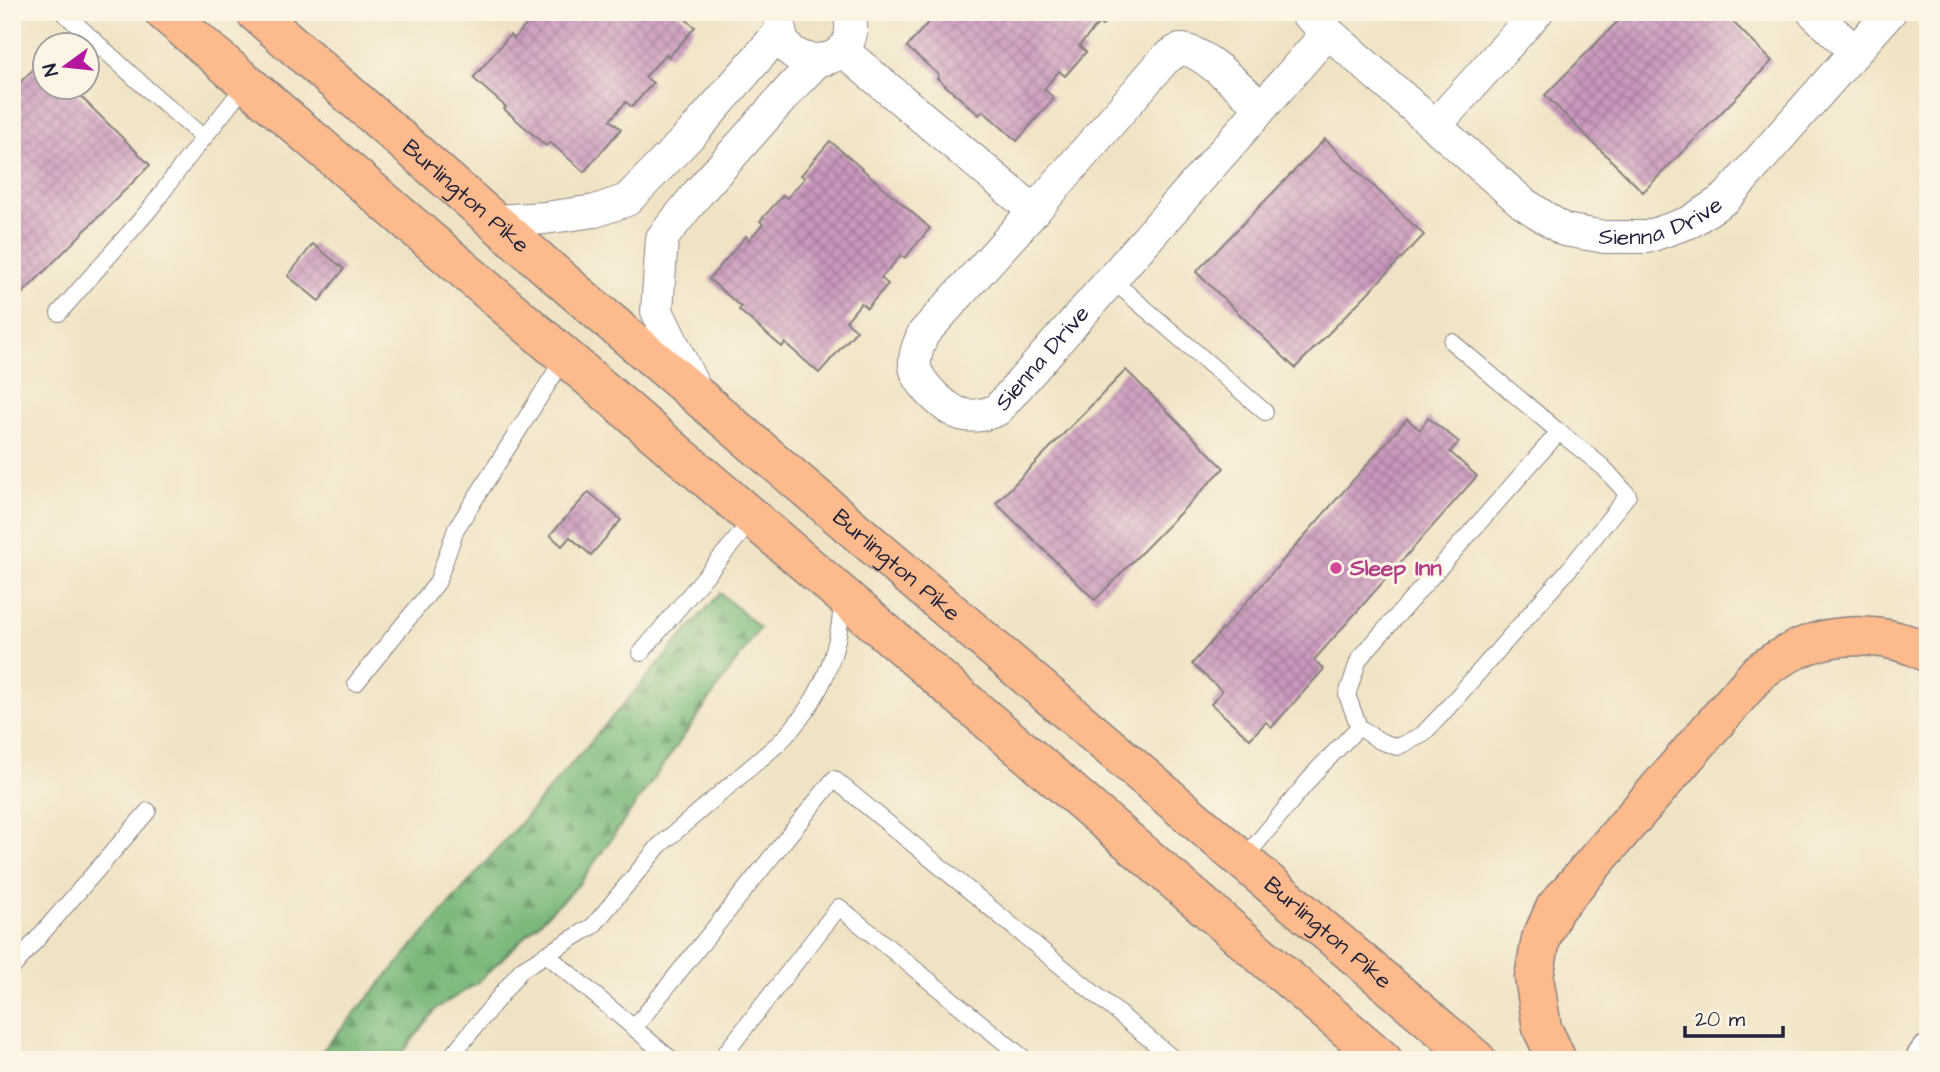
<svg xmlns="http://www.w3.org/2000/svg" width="1940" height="1072" font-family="'Architects Daughter',sans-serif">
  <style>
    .forest { fill: url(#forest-firs); stroke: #4e6e5a; stroke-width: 2 }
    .building { fill: url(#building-cross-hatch) }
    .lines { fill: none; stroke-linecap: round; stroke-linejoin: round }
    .service-casing { stroke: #898280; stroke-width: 18 }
    .minor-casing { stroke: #898280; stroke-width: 34 }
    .tertiary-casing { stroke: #898280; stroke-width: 41 }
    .trunk-casing { stroke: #898280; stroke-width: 41 }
    .service { stroke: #fff; stroke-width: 16 }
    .minor { stroke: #fff; stroke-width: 32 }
    .tertiary { stroke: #fff; stroke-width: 38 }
    .trunk { stroke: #fcba8d; stroke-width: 38 }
    .hotel-dot { fill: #d1479c; stroke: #fcf5e5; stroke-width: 2.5 }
    .labels { text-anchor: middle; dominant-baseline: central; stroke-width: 6; stroke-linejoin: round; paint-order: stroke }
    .street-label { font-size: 23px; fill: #22223b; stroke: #fcf5e5 }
    .hotel-label { font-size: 23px; font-weight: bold; fill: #b23c85; stroke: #fcf5e5; text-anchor: start }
  </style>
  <defs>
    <pattern id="forest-firs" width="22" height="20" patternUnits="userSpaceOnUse" patternTransform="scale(1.75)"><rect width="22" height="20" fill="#7ab97a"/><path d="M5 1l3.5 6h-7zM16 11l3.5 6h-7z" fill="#649665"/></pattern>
    <pattern id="building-cross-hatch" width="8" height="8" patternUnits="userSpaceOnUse" patternTransform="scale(1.75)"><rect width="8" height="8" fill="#ca97bd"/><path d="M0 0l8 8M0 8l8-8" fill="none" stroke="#a47b9b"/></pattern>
  </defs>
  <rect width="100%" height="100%" fill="#fcf5e5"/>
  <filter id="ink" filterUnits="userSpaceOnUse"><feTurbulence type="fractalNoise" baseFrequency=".0143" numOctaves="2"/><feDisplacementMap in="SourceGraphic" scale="14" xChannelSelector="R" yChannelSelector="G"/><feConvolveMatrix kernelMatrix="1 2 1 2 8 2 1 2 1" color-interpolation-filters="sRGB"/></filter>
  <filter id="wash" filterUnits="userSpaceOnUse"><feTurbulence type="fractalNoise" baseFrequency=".00686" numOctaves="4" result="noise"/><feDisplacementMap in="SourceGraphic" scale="28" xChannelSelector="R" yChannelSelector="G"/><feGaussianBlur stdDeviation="1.57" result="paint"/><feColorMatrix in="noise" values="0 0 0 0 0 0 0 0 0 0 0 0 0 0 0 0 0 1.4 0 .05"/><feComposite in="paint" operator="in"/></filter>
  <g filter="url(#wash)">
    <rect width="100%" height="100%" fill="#f0e3c5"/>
    <!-- forest -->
    <path class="forest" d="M720,593L760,628L580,883L476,984L437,1008L397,1060H314Z"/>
    <g id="blocks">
      <!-- building -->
      <path class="building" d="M532,12H677L695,27L669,57L666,54L645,77L653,83L632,107L626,102L610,120L621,129L584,172L550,142L546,146L504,109L506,107L473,78L510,35L514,39L528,23L525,20Z
        M937,12H1114L1102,26L1099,23L1079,46L1086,52L1065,76L1059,71L1044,89L1054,98L1017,141L983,111L979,115L937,78L939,75L907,47Z
        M1627,12H1723L1772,61L1643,192L1545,95Z
        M44,59L46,61V88H72L150,165L12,304V90Z
        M1325,139L1424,235L1295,368L1196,272Z
        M830,141L930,228L905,258L901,255L881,278L888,284L867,308L861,303L846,321L857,330L819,373L785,343L782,347L739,310L741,307L709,279L746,236L749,240L763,224L760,221L783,195L787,198L805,178L801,175Z
        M313,244L344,269L319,301L288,276Z
        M1126,370L1224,468L1095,600L996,503Z
        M1428,418L1459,442L1450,452L1477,476L1314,660L1324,669L1272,727L1266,722L1250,739L1211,704L1222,691L1192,664L1407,419L1420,430Z
        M589,492L621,520L591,555L570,537L562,546L550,535Z"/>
    </g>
  </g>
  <g filter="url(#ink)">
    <use href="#blocks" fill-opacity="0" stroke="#898280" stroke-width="2"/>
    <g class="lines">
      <defs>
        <path id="service" d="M63,12L146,88L204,138
          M1111,279L1265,412
          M59,313L150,209L183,164L247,83
          M641,653L753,519
          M356,683L437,583L456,529L565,357
          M1359,727L1380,741L1397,747L1422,735L1443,713L1570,568L1628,495L1603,467L1559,432
          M1243,860L1318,769L1359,727L1347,695L1359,659L1559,432L1452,342
          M546,954L672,1060
          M12,968L148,811
          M634,1028L834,779L1175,1060
          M448,1060L522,969L593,926L659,846L779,743C819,703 840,656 842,599
          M720,1060L839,907L1026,1060"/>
        <g id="minor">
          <path id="s1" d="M1305,12L1523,203L1564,230L1605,237H1647L1690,222L1726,198L1890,12"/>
          <path d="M1813,12L1855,52"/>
          <path d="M782,13C763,71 867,80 849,12"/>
          <path d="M842,50L1034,211"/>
          <path id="s2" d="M1262,107C1246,94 1200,47 1180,50C1175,51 1170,56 1165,59L1034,211L923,334C919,344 914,354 915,366C917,383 948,413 965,415C977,417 986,414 997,410C1107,283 1218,158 1328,32"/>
          <path d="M1435,126L1537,12"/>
          <path d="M494,221L545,218L595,211L627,200L695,130L780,32"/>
          <path d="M696,392L657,311L662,238L698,193L792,87L817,61"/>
        </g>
        <path id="tertiary" d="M1925,1060L1928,1055"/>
        <g id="trunk">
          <path d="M164,12L1383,1060"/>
          <path id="s3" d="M255,12L573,290L1477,1060"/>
          <path d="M1557,1060L1542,1028L1534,977L1541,939L1555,908L1759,672C1774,661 1789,652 1807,645C1844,631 1893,634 1928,653"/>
        </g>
      </defs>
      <!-- service casing -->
      <use href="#service" class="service-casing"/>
      <!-- minor casing -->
      <use href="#minor" class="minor-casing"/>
      <!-- tertiary casing -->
      <use href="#tertiary" class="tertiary-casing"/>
      <!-- trunk casing -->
      <use href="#trunk" class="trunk-casing"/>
      <!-- service -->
      <use href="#service" class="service"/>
      <!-- minor -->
      <use href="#minor" class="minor"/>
      <!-- tertiary -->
      <use href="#tertiary" class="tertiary"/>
      <!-- trunk -->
      <use href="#trunk" class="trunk"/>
    </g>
  </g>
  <!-- markers -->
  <circle class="hotel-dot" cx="1336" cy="568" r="7"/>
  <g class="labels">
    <!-- street labels -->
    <g class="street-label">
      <text stroke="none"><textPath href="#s3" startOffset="280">Burlington Pike</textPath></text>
      <text stroke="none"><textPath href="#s1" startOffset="439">Sienna Drive</textPath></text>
      <text stroke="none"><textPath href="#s2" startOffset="693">Sienna Drive</textPath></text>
      <text stroke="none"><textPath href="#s3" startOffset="847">Burlington Pike</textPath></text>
      <text stroke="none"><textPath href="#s3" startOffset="1414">Burlington Pike</textPath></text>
    </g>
    <!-- hotel labels -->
    <g class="hotel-label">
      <text x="1350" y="568">Sleep Inn</text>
    </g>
  </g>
  <!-- margin -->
  <rect width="1940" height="1072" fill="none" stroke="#fcf5e5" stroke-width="42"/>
  <!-- north arrow -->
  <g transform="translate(66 66) rotate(255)"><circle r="33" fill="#fcf5e5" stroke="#a5a1a1" stroke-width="2"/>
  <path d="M0-5L12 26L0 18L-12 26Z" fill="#b5179e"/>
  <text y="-10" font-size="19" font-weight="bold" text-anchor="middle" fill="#22223b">N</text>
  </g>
  <!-- scale -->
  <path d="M1685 1026v10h98v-10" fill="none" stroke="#22223b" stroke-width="3.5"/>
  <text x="1695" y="1026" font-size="21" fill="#22223b" stroke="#fcf5e5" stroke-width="5" paint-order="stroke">20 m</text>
</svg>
